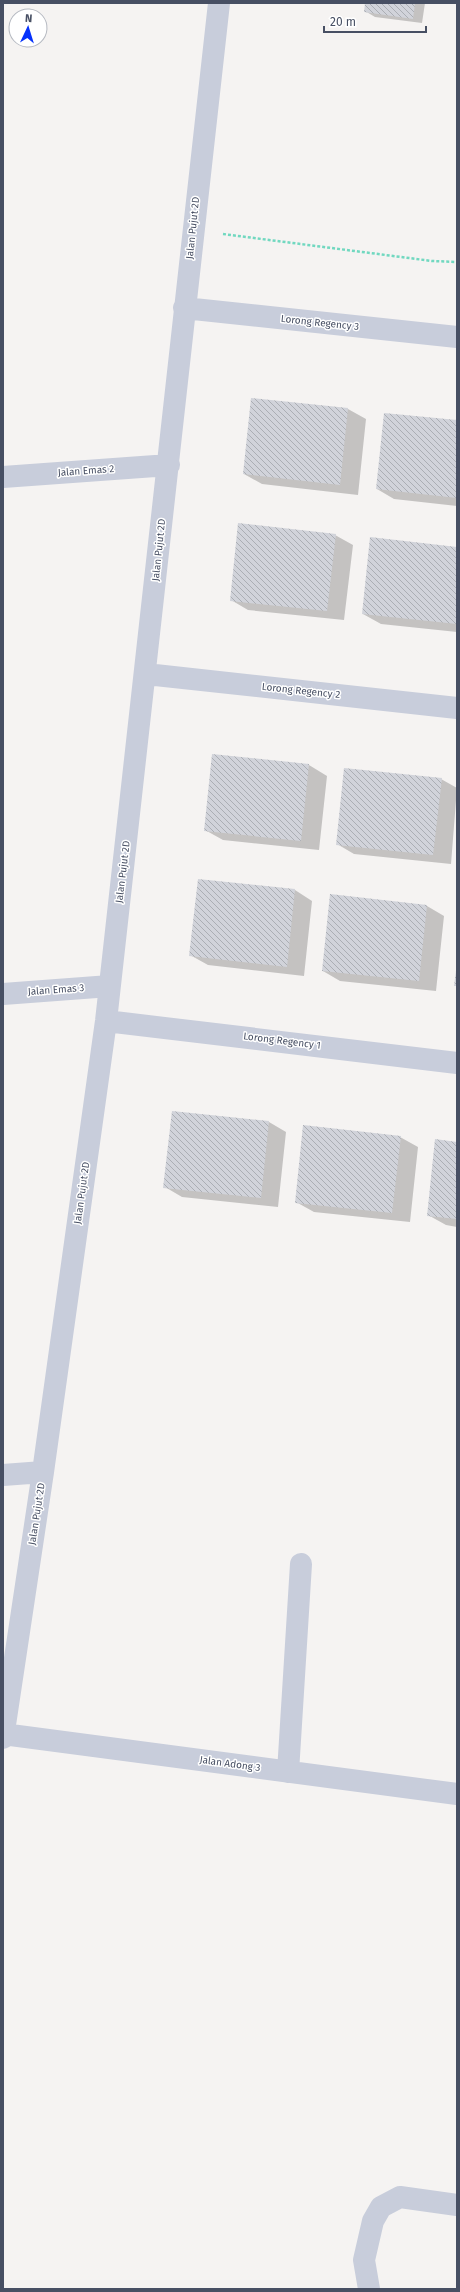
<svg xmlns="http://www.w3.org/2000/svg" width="460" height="2292" font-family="'Fira Sans',sans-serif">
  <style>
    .shadow { fill: #0003 }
    .building { fill: url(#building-back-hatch) }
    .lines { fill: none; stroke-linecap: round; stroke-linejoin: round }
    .path { stroke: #71d8c0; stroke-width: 2.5; stroke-dasharray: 3 2; stroke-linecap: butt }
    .minor { stroke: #c8cddb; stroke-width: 22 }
    .labels { text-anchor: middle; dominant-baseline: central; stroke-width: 3; stroke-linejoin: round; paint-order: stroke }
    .street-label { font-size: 10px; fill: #474f63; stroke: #fff }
  </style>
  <defs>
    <pattern id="building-back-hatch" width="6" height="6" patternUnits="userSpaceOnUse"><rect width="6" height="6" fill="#d1d3da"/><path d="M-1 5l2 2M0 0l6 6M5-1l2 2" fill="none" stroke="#abaeb4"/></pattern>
  </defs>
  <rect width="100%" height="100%" fill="#f5f3f2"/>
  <!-- shadow -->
  <path class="shadow" d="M366,3H425L422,23L375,17L365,11Z
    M252,399L348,409L366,419L358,495L262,484L244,474Z
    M457,421V506L394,499L377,489Z
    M335,535L353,545L344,620L248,610L231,600Z
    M457,548V632L381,624L363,614Z
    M213,755L309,765L327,776L319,850L223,840L205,830Z
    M441,779L457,788L451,864L354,854L337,844Z
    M295,890L312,901L304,976L208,965L190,955Z
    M427,906L444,916L436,991L340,981L323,971Z
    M269,1122L286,1132L278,1207L182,1197L165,1187Z
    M400,1137L418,1147L410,1222L314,1212L296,1202Z
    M457,1143V1227L446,1225L428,1215Z"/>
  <!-- building -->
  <path class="building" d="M365,3H415L413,19L364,12Z
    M251,398L348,408L340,485L243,474Z
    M384,413L457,420V498L376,489Z
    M238,523L336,534L327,611L230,601Z
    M370,537L457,547V624L362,614Z
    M212,754L309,764L301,841L204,831Z
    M344,768L442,778L433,855L336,845Z
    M198,879L295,889L287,967L189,956Z
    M330,894L427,905L419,981L322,971Z
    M456,971H457V986H454Z
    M172,1111L269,1121L261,1198L163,1188Z
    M303,1125L401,1136L392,1213L295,1203Z
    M435,1139L457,1142V1219L427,1216Z"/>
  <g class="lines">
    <!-- path -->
    <path class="path" d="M223,234L432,261L457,262"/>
    <!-- minor -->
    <path class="minor" d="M184,308L457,337
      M3,477L169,465
      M146,674L457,708
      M3,994L110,986
      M106,1021L457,1063
      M3,1475L43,1472
      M3,1734L457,1794
      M3,1738L43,1472L106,1021L219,3
      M288,1772L301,1564
      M369,2289L364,2260L373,2221L381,2207L400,2197L457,2205"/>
  </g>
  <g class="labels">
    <!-- street labels -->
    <g class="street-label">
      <text transform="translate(193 228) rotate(-84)">Jalan Pujut 2D</text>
      <text transform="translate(320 323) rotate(6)">Lorong Regency 3</text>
      <text transform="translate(86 471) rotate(-4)">Jalan Emas 2</text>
      <text transform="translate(159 550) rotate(-84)">Jalan Pujut 2D</text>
      <text transform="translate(301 691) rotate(6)">Lorong Regency 2</text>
      <text transform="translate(123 872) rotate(-83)">Jalan Pujut 2D</text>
      <text transform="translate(56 990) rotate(-4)">Jalan Emas 3</text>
      <text transform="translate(282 1041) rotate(7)">Lorong Regency 1</text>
      <text transform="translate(82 1193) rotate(-82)">Jalan Pujut 2D</text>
      <text transform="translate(37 1514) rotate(-81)">Jalan Pujut 2D</text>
      <text transform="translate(230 1764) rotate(8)">Jalan Adong 3</text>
    </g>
  </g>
  <!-- border -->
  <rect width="460" height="2292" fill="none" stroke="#474f63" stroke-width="8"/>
  <!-- north arrow -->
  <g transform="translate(28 28) rotate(4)"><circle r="19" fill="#ffffff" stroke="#b5b9c1"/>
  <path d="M0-3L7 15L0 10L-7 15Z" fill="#0531fc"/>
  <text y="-6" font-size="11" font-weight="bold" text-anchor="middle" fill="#474f63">N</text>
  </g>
  <!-- scale -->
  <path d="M324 26v6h102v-6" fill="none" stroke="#474f63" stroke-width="2"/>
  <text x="330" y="26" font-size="12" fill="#474f63" stroke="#ffffff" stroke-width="3" paint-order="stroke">20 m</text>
</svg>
